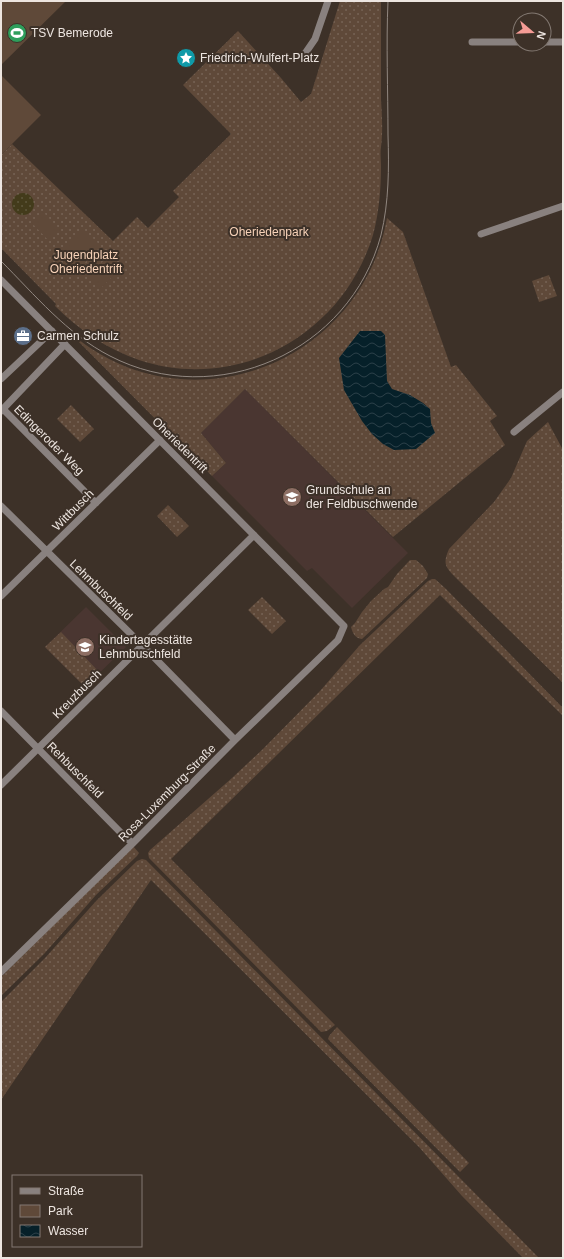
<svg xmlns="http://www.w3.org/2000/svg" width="564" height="1259" font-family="Arial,sans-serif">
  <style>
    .education { fill: #4a3631 }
    .green { fill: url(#green-dots) }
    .sand { fill: url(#sand-dots) }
    .pitch { fill: #5f4939 }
    .water { fill: url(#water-waves) }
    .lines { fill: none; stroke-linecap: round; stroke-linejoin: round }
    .minor { stroke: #89817f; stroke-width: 7 }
    .tram { stroke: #918780; stroke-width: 1 }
    .labels { text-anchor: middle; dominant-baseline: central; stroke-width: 4; stroke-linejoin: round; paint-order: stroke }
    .poi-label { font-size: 12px; fill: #ede5e0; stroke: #3d3128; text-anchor: start }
    .park-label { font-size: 12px; fill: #f7d2b8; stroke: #3d3128 }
    .street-label { font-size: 12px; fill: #ede5e0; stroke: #3d3128 }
  </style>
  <defs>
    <pattern id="green-dots" width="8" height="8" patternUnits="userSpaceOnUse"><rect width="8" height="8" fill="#5f4939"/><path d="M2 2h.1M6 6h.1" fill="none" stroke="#766355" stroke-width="1.8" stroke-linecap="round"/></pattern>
    <pattern id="sand-dots" width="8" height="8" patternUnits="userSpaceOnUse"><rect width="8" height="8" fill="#433b1b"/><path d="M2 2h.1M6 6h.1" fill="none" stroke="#5e573c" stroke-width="1.8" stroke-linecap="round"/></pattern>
    <pattern id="water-waves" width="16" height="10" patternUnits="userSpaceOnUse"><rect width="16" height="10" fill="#062029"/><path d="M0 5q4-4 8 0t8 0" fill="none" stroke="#2b4048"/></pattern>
  </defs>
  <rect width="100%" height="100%" fill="#3d3128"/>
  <!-- education -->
  <path class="education" d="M245,389L408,553L352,608L312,568L307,571L212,476L226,463L201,433Z
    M86,607L126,647L85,687L45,647Z"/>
  <!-- green -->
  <path class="green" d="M340,1H381C381,34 381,67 381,100C382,115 383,132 381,147C380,153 381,160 381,166C381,189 379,213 373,235C343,334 239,393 139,360C107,349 79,330 55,306L56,304L1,248V155L12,144L113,241L137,217L148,228L179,197L173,191L231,134L183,85L238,31L281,78L301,102L311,94Z
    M387,218L403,232L451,367L456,365L497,416L490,421L505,445L393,537L245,389L201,433L226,463L212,476L70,333C90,349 111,362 135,370C248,407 367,334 387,218Z
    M549,275L557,296L539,302L532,281Z
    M71,405L94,429L80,442L57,419Z
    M548,422L563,450V683L457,579C446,567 442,565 449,549L494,502L511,478L527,441Z
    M168,505L189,526L177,537L157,516Z
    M410,560H416L423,566L428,574L427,578L362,639C355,638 353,634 351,627L355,623L362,612L371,601L384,589L388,587L397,574Z
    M432,579H435L445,588L563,708V716L440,595L171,859L335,1025L327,1031L321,1032L149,858L148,853L150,850L232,778L263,749L320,691L360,645L428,581Z
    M262,597L286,621L272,634L248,610Z
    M61,632L100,673L85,687L45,647Z
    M133,846L139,853L137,856L96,895L44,954L1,996V977Z
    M142,859L146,860L539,1258H523L462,1196L419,1147L151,880L1,1100V1002L45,958L97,900L137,861Z
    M337,1027L469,1163L460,1172L328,1039L329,1036Z"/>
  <!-- sand -->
  <path class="sand" d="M12 204a11 11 0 1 1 22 0a11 11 0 1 1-22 0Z"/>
  <!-- pitch -->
  <path class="pitch" d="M1,1H64L65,2L1,65Z
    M1,75L41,115L1,155Z
    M43,212L60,230L49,241L32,223Z
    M83,229L101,246L77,271L59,254Z
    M107,257L120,269L100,289L88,277Z"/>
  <!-- water -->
  <path class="water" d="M360,331H381L385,335L387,381L392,389L410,395L423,403L430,409L431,423L435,433L416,449L394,450L383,444L372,434L362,421L344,390L339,358Z"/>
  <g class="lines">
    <!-- minor -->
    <path class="minor" d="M472,42H520
      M544,42H563
      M304,55L315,39L328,1
      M481,234L563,206
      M1,280L344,626L338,640L235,740L133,843L1,972
      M1,379L52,331
      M3,409L96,503
      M1,411L65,344
      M514,432L563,392
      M1,506L142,645L235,740
      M1,596L160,440
      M1,711L126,838L133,843
      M1,785L254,535"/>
    <!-- tram -->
    <path class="tram" d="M1,261C35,295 67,334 110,356C216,411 350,352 381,235C389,202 389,168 388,135C388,90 386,45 388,1"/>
  </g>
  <!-- icons -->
  <defs>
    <symbol id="stadium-disc" viewBox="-11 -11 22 22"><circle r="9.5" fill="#2e9e5b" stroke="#3d3128"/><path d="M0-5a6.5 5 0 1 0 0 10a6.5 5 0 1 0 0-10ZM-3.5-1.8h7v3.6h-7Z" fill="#fff"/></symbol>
    <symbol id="sight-disc" viewBox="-11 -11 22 22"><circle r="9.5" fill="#0f9aa8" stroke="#3d3128"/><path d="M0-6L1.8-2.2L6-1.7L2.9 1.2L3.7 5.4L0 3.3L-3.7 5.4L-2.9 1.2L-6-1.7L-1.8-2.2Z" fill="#fff"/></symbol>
    <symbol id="office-disc" viewBox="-11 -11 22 22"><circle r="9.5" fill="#5c6f8a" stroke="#3d3128"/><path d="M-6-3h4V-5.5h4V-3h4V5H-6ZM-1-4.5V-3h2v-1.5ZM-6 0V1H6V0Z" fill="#fff"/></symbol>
    <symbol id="school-disc" viewBox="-11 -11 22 22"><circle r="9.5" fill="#8d6e63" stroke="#3d3128"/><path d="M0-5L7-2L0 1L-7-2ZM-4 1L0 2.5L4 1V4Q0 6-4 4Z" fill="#fff"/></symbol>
  </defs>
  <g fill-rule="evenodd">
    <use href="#stadium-disc" x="6" y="22" width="22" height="22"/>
    <use href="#sight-disc" x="175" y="47" width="22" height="22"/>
    <use href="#office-disc" x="12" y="325" width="22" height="22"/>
    <use href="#school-disc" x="281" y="486" width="22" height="22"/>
    <use href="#school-disc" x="74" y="636" width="22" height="22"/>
  </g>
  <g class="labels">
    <!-- poi labels -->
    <g class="poi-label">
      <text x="31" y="33">TSV Bemerode</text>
      <text x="200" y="58">Friedrich-Wulfert-Platz</text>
      <text x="37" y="336">Carmen Schulz</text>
      <text x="306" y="490">Grundschule an<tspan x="306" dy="14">der Feldbuschwende</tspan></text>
      <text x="99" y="640">Kindertagesstätte<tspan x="99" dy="14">Lehmbuschfeld</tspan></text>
    </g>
    <!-- park labels -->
    <g class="park-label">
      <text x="269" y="232">Oheriedenpark</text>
      <text x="86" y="255">Jugendplatz<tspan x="86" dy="14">Oheriedentrift</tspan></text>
    </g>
    <!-- street labels -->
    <g class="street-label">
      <text transform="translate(49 440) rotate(45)">Edingeroder Weg</text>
      <text transform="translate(180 445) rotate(45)">Oheriedentrift</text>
      <text transform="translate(73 510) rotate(-45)">Wittbusch</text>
      <text transform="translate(101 590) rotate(44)">Lehmbuschfeld</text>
      <text transform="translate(77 694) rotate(-45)">Kreuzbusch</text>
      <text transform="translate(75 770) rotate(45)">Rehbuschfeld</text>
      <text transform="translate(167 793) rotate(-45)">Rosa-Luxemburg-Straße</text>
    </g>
  </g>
  <!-- border -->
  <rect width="564" height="1259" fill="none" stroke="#ede5e0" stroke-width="4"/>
  <!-- legend -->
  <rect x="12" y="1175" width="130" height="72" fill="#3d3128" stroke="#837972"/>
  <rect x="20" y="1188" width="20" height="6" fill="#89817f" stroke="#837972"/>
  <text x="48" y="1195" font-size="12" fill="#ede5e0">Straße</text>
  <rect x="20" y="1205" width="20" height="12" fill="#5f4939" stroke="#837972"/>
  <text x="48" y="1215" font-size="12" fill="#ede5e0">Park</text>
  <rect x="20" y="1225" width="20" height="12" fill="url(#water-waves)" stroke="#837972"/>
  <text x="48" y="1235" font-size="12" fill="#ede5e0">Wasser</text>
  <!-- north arrow -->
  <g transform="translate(532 32) rotate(109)"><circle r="19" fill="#3d3128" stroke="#837972"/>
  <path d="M0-3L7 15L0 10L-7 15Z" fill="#f59c96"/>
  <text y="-6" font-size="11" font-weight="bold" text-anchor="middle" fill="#ede5e0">N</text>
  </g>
</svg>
